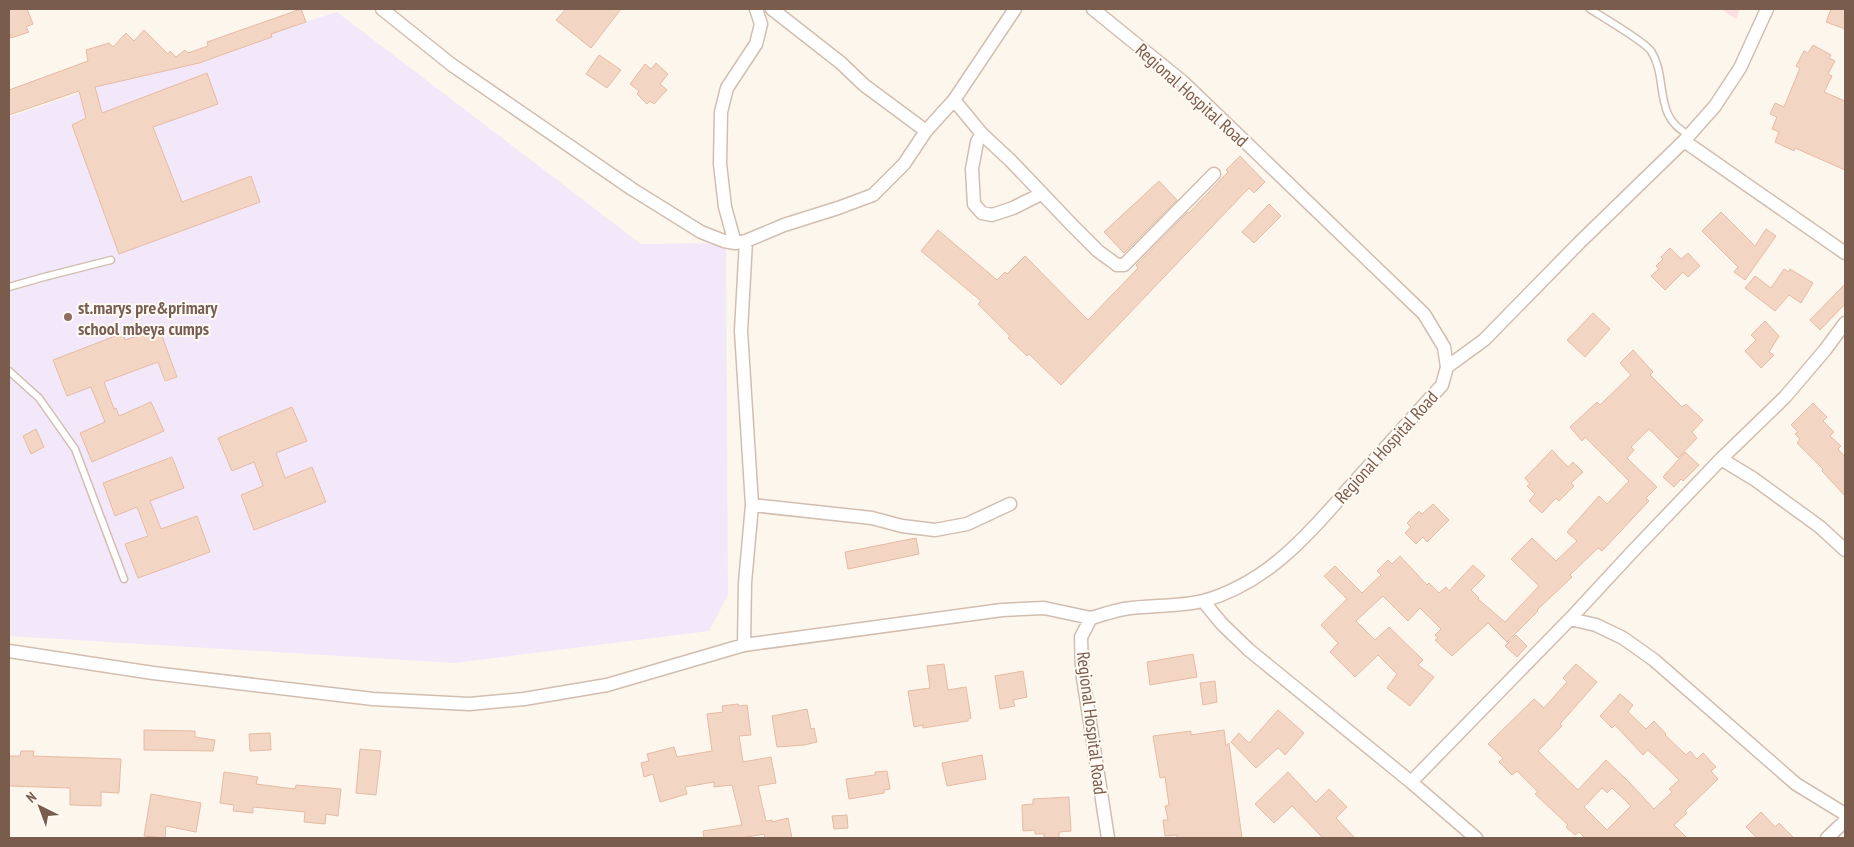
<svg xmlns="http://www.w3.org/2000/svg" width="1854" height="847" font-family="'PT Sans Narrow',sans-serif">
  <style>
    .education { fill: #f3e8fa }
    .medical { fill: #fbdfe3 }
    .building { fill: #f3d5c3; stroke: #e6bba3; fill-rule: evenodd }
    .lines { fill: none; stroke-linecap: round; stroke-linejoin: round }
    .service-casing { stroke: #d1beb0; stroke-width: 9 }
    .minor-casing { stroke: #d1beb0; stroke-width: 15 }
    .service { stroke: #fff; stroke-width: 6 }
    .minor { stroke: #fff; stroke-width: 12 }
    .education-dot { fill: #8d6e63; stroke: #fffaf3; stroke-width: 2 }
    .labels { text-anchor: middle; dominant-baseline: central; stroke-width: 4; stroke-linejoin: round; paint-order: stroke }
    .street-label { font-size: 18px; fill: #7a5c4d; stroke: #fffaf3 }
    .education-label { font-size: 18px; font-weight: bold; fill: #785e54; stroke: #fffaf3; text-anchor: start }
  </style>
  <rect width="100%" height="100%" fill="#fdf6ec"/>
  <!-- education -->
  <path class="education" d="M337,12L641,244L726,243L728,595L709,631L455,663L9,636V117L94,88Z"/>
  <!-- medical -->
  <path class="medical" d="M1721,9H1740L1736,19Z"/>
  <!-- building -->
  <path class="building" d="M9,9H27L33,24L26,27L29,32L11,38L9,31Z
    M301,9L306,22L271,34L272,37L199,63L95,87L102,113L207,73L218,104L153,127L182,202L251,176L260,202L119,254L72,125L86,118L79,91L9,115V90L88,61L86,50L109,43L113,47L126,33L134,41L144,30L168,54L170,51L176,57L185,50L188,53L208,46L207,42Z
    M566,9H621L591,48L556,20Z
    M1831,9H1845V29L1826,22Z
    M1813,45L1831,55L1829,58L1835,61L1828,74L1832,76L1824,92L1845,101V170L1795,148L1794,151L1775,142L1779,132L1772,129L1777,117L1770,114L1775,103L1784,107L1800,68L1796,66L1804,51L1808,53Z
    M599,55L621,70L607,88L586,74Z
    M656,63L668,74L660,84L667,90L654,104L650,101L647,104L637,94L639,91L630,84L645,64L651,69Z
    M1240,156L1265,182L1254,193L1249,188L1061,385L1029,354L1027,356L1008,338L1010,336L978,304L981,301L921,251L938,230L997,280L1005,272L1007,274L1025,256L1088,320L1138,268L1136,265L1188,212L1189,213L1228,172L1226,170Z
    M1159,181L1177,200L1124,253L1104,232Z
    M1269,204L1281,216L1254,243L1242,232Z
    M1721,212L1755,246L1766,229L1776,236L1745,280L1734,272L1738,267L1702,231Z
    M1670,248L1681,259L1688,253L1700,266L1688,277L1683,272L1665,290L1651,276L1659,269L1656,266L1663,259L1661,257Z
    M1784,269L1789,272L1790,269L1813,283L1801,303L1789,295L1775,311L1745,288L1755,276L1771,288Z
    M1845,284V304L1820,330L1810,320Z
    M1593,313L1610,329L1585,357L1567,340Z
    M1765,321L1779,336L1769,352L1774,355L1761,368L1745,351L1756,340L1751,335Z
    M159,328L177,377L165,381L158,362L104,382L114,409L116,408L119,416L151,402L164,431L92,462L80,433L105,422L91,387L67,396L53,360L123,333L125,340Z
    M1633,350L1653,372L1650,375L1682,407L1686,404L1703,420L1692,432L1697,438L1678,458L1649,429L1631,447L1634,450L1627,458L1657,487L1646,498L1649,501L1602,551L1598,548L1570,575L1572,577L1537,610L1538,611L1507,642L1488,623L1452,656L1435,640L1438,638L1435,635L1441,629L1420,608L1408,621L1383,596L1356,621L1375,640L1389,627L1423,660L1418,665L1434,677L1410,706L1387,688L1397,674L1378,655L1355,677L1330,652L1338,643L1321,625L1347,599L1324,576L1335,566L1362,593L1381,575L1377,571L1388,560L1392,564L1400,556L1427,585L1429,583L1439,593L1446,587L1449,591L1473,565L1485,576L1471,590L1479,598L1478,599L1505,622L1539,586L1511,559L1532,538L1556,561L1577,541L1567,532L1599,496L1607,504L1629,481L1585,437L1582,441L1570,427L1597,402L1600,405L1631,375L1620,363Z
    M1813,403L1827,417L1823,421L1834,432L1830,436L1841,446L1838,449L1845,457V496L1822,471L1823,469L1797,443L1800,439L1795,434L1798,432L1791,425Z
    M292,407L307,441L276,453L285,478L312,467L326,502L254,530L241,495L263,486L254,462L232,471L218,438Z
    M36,429L44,447L31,454L23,436Z
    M1552,450L1568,467L1573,462L1583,472L1571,483L1574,486L1559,501L1556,498L1542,513L1529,501L1535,494L1527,486L1530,484L1525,478Z
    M1685,452L1699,465L1683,481L1681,479L1674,487L1663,477Z
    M172,457L184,488L150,501L161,529L197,516L210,552L138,578L125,544L148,536L137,507L115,516L103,483Z
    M1433,504L1449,520L1427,542L1423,537L1416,544L1405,533L1411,527L1407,523L1419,511L1422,514Z
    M916,538L919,554L848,569L845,552Z
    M1516,635L1527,646L1517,657L1505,646Z
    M1193,654L1197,677L1150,685L1147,662Z
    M944,664L948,690L966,687L971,718L968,719V721L923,728V725L914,727L908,691L930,688L927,666Z
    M1576,664L1597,682L1560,724L1562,726L1538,751L1578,790L1606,760L1628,781L1654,809L1672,792L1669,789L1679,780L1648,750L1643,755L1615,725L1612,728L1600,716L1620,694L1633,705L1628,712L1646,729L1654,721L1666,734L1665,735L1686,755L1690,751L1697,759L1703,753L1716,767L1711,771L1718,779L1685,811L1687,813L1674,825L1687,838H1585L1579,832L1575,835L1566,827L1568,825L1535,794L1538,792L1517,771L1512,775L1499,762L1503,758L1488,744L1534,699L1544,708L1567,682L1563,678ZM1602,788L1607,793L1612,788L1631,806L1607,830L1584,807Z
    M1023,671L1027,697L1013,700L1015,706L1000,709L995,676Z
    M1215,681L1217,702L1203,705L1200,683Z
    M738,704L739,706L747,705L751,735L739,736L743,762L771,757L776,783L758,786L766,821L772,820V822L788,818L792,838H765L764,834L741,838H704L703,831L742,825L732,785L714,787V782L685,787L687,794L660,802L653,774L644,777L641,763L649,761L647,754L674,747L677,757L712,751L707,714L723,712L722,706Z
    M807,709L811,729L814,728L817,742L804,745L777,747L772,716Z
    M1278,710L1304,733L1285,755L1278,748L1256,768L1231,742L1239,733L1249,743Z
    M144,730L195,731V737L215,740L213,751L144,750Z
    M1224,730L1226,746L1229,743L1242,838H1177V835L1165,836L1163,820H1168L1165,806L1169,805L1165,777L1160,778L1153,736L1191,731V735Z
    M270,733L271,750L250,751L249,734Z
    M360,749L381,751L376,795L356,793Z
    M21,751H34L33,756L121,759L119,793L101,792V806L70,805V788L9,786V756H20Z
    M982,755L986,779L947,786L942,763Z
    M887,771L890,789L884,790V793L849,799L846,779L875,775V772Z
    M224,772L258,777L256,784L295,789L296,785L341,789L338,816L326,814L325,824L304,822L305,812L253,807V813L233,811L234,805L220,803Z
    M1288,772L1316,802L1329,789L1347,807L1336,818L1355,838H1323L1292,806L1274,823L1255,804Z
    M151,794L201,803L196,832L166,826L165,838L144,836Z
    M1069,797L1071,831L1059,832V838H1044V834H1035V830L1023,831L1022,805L1033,804V799Z
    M1761,812L1775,827L1779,823L1794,838H1757L1746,827Z
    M847,815L848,828L834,829L832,816Z"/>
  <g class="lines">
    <defs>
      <path id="service" d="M1590,9C1602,17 1644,41 1651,51C1669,79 1652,118 1690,135
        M9,287L44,277L111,260
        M9,371L39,398L75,449L124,579"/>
      <path id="minor" d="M382,9L452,65L632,189L701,232L724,241L735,243L746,241L784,225L838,208L873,195L904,164L926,131L954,100L1015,9
        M772,9L841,63L864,85L926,131
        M1093,9L1183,82L1424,314L1444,347L1447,367L1442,385C1414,416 1386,447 1358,478C1313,528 1272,582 1203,601C1177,607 1150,605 1124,609C1113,611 1102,615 1091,618L1081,637L1082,671L1108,838
        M954,100L982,134L1011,161L1072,225L1098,251L1113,262L1117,265H1124L1214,174
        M982,134L977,142L972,169L974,204L982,213L992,215L1013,208L1041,194
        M1684,141L1845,253
        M735,243L725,207L720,164L721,112L727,88L756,44L761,24L756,9
        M1447,367L1484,340L1579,243L1684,141L1715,106L1740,68L1767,9
        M1721,459L1754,479L1820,527L1845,550
        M752,505L872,518L902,526L935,530L967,524L1010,504
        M1203,601L1222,624L1249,650L1411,782L1476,838
        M1570,619L1596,625L1623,638L1654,660L1796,784L1845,814
        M744,645L745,583L752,505L741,331L746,241
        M9,651L153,673L373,699L469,704L524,699L607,685L744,645L1002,610L1044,608L1091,618
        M1411,782L1570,619L1633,551L1721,459L1785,397L1825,350L1845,323
        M1827,838L1845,821"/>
    </defs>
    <!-- service casing -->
    <use href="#service" class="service-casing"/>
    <!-- minor casing -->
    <use href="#minor" class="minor-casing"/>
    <!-- service -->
    <use href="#service" class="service"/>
    <!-- minor -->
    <use href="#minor" class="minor"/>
  </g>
  <!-- markers -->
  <circle class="education-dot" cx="68" cy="317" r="5"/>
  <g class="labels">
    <!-- street labels -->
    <g class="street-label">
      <text transform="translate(1192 95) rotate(42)">Regional Hospital Road</text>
      <text transform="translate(1386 447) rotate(-48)">Regional Hospital Road</text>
      <text transform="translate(1092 723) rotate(83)">Regional Hospital Road</text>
    </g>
    <!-- education labels -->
    <g class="education-label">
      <text x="78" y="307">st.marys pre&amp;primary<tspan x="78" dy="21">school mbeya cumps</tspan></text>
    </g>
  </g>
  <!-- border -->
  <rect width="1854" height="847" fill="none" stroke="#7a5c4d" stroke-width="20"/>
  <!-- north arrow -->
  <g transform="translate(40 807) rotate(318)" stroke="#fffaf3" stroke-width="4" paint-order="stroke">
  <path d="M0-4L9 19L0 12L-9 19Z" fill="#7a5c4d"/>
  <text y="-8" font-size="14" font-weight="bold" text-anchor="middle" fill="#7a5c4d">N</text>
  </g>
</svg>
